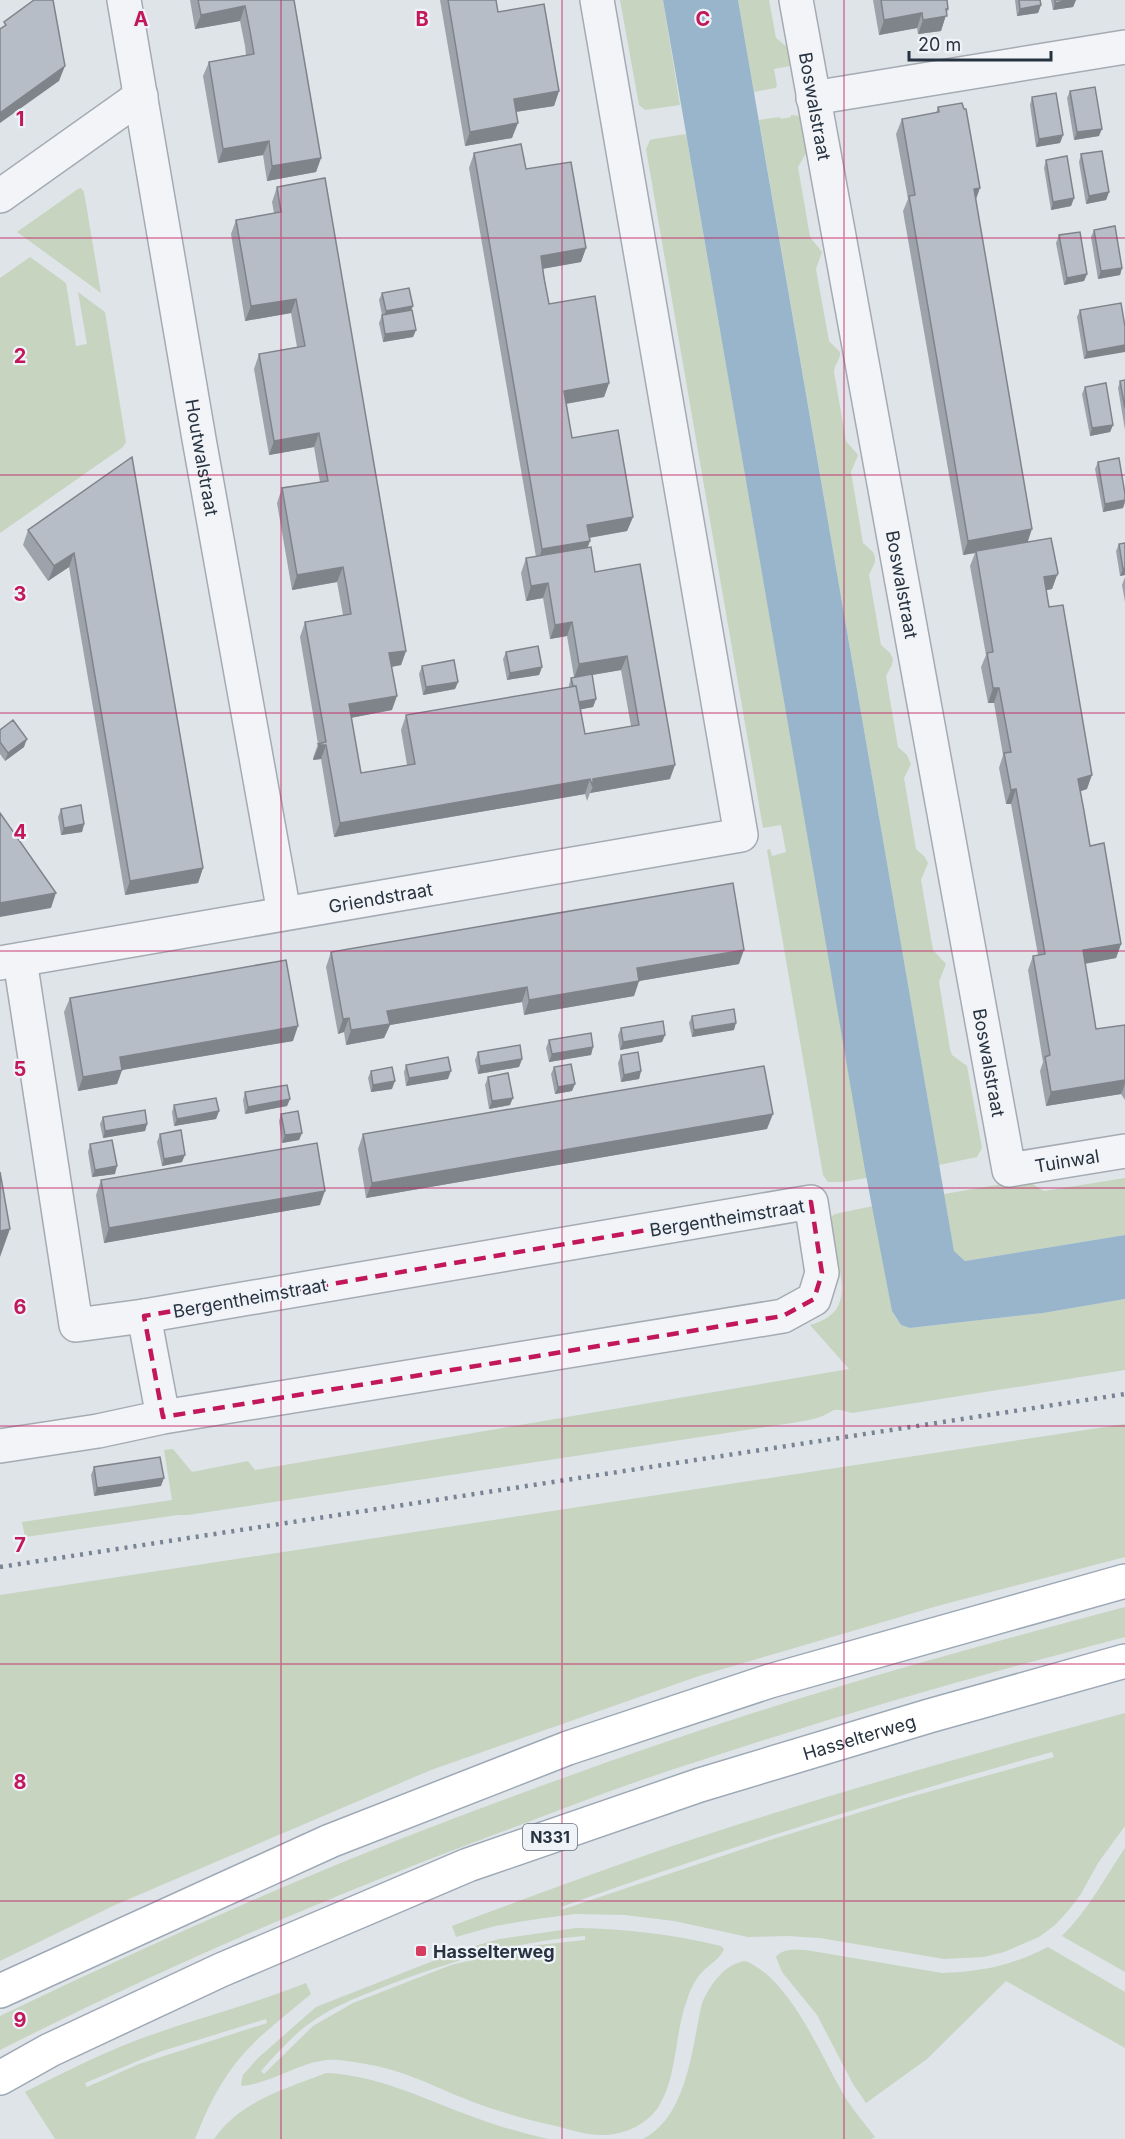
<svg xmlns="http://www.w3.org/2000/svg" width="1125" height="2139" font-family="Inter,sans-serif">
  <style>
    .green { fill: #c6d4c0; fill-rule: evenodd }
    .water { fill: #98b5cb }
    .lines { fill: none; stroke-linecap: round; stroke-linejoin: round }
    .street-casing { stroke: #a4abb3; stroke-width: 36 }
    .primary-casing { stroke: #9ea9b6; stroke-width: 36 }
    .street { stroke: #f2f4f7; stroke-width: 33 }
    .primary { stroke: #fff; stroke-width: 33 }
    .rail { stroke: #788494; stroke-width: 4.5; stroke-dasharray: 3 6; stroke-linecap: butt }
    .wall { fill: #9da3aa; fill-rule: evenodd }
    .shaded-wall { fill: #7f848b }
    .building { fill: #b6bdc6; stroke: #7f848b; stroke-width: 1.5 }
    .marked { fill: none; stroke: #c2185b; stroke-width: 4.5; stroke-dasharray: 12 8; stroke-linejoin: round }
    .grid { fill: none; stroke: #c2185b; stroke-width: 1.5; stroke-opacity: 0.55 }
    .poi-dot { fill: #d63c5f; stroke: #eff3f7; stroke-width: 2 }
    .labels { text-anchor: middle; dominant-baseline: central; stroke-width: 4.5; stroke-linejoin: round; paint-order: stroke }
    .shield { fill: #eff3f7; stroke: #636d78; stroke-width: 1.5 }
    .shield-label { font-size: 16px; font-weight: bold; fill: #273341 }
    .street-label { font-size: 18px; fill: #273341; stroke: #eff3f7 }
    .poi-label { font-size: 18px; font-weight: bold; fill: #273341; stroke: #eff3f7; text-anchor: start }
    .grid-label { font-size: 20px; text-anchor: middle; font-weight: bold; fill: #c2185b; stroke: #eff3f7; stroke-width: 4.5; stroke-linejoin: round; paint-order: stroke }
  </style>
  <rect width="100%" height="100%" fill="#dfe4e9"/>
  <!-- green -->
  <path class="green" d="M620,0H663L680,105L645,110L639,105Z
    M738,0H769L776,38L791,50L795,65L774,69L777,86L775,88L754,92Z
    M791,115L800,116L803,119L808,150L798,167L810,237L822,252L816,269L829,341L840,352C841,360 834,364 834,372L846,441L858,455L851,472L863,543L873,552L875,557V562L869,575L881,645L890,653L893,659L892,665L886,676L898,747L907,755L911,764L904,778L916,849L925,857L928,863L921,880L933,950L946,964L939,982L950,1049L952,1055L967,1066L982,1148L977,1157L939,1165L759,120L780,117L781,119L791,117Z
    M686,134L867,1178L842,1182H828L823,1175L767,850L770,849L772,856L786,852L781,825L763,828L646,149L650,140L654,139Z
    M81,188L84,192L101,293L17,232L78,189Z
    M30,257L66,283L76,346L87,344L78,292L105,312L126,442L123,447L0,533V278Z
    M1125,1178V1235L965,1261L954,1251L944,1194L1026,1180L1044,1191Z
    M873,1206L892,1311L901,1325L910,1328L1043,1313L1125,1299V1370L852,1413C829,1407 838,1410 820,1417C812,1420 801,1421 792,1423L188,1515H178L25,1537L22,1522L172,1500L164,1450L173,1449L192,1472L248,1461L255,1470L849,1369L810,1325C869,1310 827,1254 832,1216L835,1214Z
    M1125,1424V1557L941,1605L699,1676L431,1770L115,1905L0,1961V1595Z
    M1125,1607V1637C983,1674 842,1714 702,1760C641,1779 580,1802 520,1825C341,1891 170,1964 0,2050V2016C159,1940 321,1867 487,1806C594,1766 702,1728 811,1695C915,1663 1020,1635 1125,1607Z
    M1125,1713V1826L1098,1863L1081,1894L1068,1911L1055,1925L1039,1937L1004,1952L984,1957L944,1959L820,1938L787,1936L748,1937L674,1921L625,1915L575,1914L537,1919L495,1926L456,1937L452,1926C556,1887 661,1848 768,1815C886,1778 1005,1745 1125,1713ZM1052,1752L1054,1757L906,1798L770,1840L561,1910V1907C723,1849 886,1798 1052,1752Z
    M1125,1848V1972L1062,1936C1089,1909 1104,1879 1125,1848Z
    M576,1928C628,1929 671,1934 721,1946L724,1949C721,1958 709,1965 702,1972C695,1980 690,1990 687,2000C674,2034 678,2078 657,2109C645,2125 625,2134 606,2135C589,2136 572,2130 556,2126C528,2120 500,2112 473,2102C446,2092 420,2078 392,2070C375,2065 357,2062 339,2060C305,2057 275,2083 242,2086L241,2084L243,2075L258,2058L316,2007L461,1950L499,1939ZM585,1936V1940L538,1945L451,1965L353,2003L313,2026L264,2074L261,2071C275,2055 296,2032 313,2021C337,2004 364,1995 391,1984C454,1960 518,1941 585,1936Z
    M1048,1947L1125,1992V2048L1006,1981L927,2059L866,2103L853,2084L817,2015L782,1972L776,1957C783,1948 795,1950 806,1950L942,1973C982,1972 1013,1965 1048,1947Z
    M745,1961C788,1977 819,2051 840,2088C849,2106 863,2121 875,2137L871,2139H643C688,2116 692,2046 702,2003C710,1985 724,1964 745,1961Z
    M306,1983L311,1994C280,2020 245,2045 224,2080C212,2098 203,2119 195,2139H55L25,2092C67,2071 109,2049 154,2034C205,2016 256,2003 306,1983ZM266,2019L267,2023L139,2064L87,2087L85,2083L162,2051Z
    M326,2073C377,2075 422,2098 468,2115C494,2125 521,2133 548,2139H214C240,2101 285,2089 326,2073Z"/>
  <!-- water -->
  <path class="water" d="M663,0H738L954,1251L965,1261L1125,1235V1299L1043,1313L910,1328L901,1325L892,1311L865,1170Z"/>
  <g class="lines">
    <defs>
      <g id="street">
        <path id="s1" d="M124,0L199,439L284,913"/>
        <path id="s2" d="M796,0L1009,1170L1125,1151"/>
        <path d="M813,98L1125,47"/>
        <path d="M0,196L141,96"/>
        <path d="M20,960L76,1325L144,1316"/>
        <path id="s3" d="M0,963L741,835L597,0"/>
        <path d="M0,1446L98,1431L163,1417L783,1316L814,1299L822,1273L811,1202L144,1316L163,1417"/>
      </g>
      <g id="primary">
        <path d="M0,1991L330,1841L568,1748L770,1681L1125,1581"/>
        <path id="s4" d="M0,2078L50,2050L221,1970L468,1865L700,1785L929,1716L1125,1661"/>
      </g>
    </defs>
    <!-- street casing -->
    <use href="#street" class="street-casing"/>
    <!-- primary casing -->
    <use href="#primary" class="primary-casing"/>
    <!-- street -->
    <use href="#street" class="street"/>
    <!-- primary -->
    <use href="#primary" class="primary"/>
    <!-- rail -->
    <path class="rail" d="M0,1567L1125,1394"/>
  </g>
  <!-- wall -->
  <path class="wall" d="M190,0H294L321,158L316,172L267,181L263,155L218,163L203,76L209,62L246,55L245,46L240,21L195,29Z
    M440,0H496L498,12L559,91L554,106L516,112L512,138L465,146Z
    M873,0H947L946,14L941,31L918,34L917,28L879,35Z
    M1015,0H1040L1041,5L1038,13L1017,16Z
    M1051,0H1076L1073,7L1053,10Z
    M1070,91L1099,136L1074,140L1067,98Z
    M1032,97L1063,135L1060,143L1036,147L1030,105Z
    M938,107L976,201L1028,542L1057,575L1052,589L1046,590L1087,789L1080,791L1090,846L1121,944L1116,958L1085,964L1096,1029L1125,1025V1100L1121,1094L1046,1106L1040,1071L1043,1062L1028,970L1033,956L1038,955L1011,804H1006L999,768L1003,755L994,703H988L981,667L986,655L970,566L975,553L963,555L903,211L908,199L896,134L902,119L936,113Z
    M474,153L526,169L586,248L581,262L543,269L549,304L609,383L604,397L566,404L572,438L633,517L627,531L589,538L590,541L587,548L595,572L640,564L670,779L590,793L587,801L585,794L334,837L321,759L313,760V758L318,744L300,637L305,622L343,615L337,582L292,590L277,503L282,488L320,482L314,447L269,455L254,369L259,354L297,347L291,313L245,321L231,234L236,220L274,213L272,202L277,187L406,651L401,665L392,667V710L351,718L361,773L407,765L401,730L406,715L569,687V685L571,678L574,677L567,636L550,639L543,598L526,601L521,573L526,558L536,557L469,168ZM621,670L631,726L585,734L580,709L593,707L596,699L592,675Z
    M1081,154L1109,192L1106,200L1086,204L1079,162Z
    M1046,160L1074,198L1071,206L1051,210L1044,168Z
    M1094,230L1122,268L1120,275L1098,279L1091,237Z
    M1059,235L1087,274L1084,281L1064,285L1056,243Z
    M382,293L413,306L411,310L416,330L413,337L383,342L379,323L382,315L379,300Z
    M1121,303L1084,359L1077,317L1080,310Z
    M1125,380V430L1118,388L1120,381Z
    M1085,387L1113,425L1110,432L1090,436L1082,394Z
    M132,457L203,868L198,883L125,895L69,567L48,581L23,545L28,530Z
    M1098,462L1125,494V503L1123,508L1103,512L1095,469Z
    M1119,544L1125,575L1120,576L1116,551Z
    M1125,577V602L1122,585Z
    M506,652L542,667L539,675L507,680L503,659Z
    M422,666L458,682L455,689L423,695L419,674Z
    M0,730L24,747L5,761L0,754Z
    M61,809L84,824L82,832L61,835L58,817Z
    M331,952L739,964L639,981L634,996L524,1015L522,1002L390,1025L384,1038L346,1045L344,1032L338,1034L326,967Z
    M70,998L293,1041L122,1070L117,1084L78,1091L64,1012Z
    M692,1016L734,1030L692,1037L689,1023Z
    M621,1028L665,1035L662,1042L620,1050L618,1035Z
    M549,1040L593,1047L591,1055L549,1062L546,1048Z
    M478,1052L522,1059L519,1067L478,1074L475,1060Z
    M621,1055L641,1071L639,1079L621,1082L618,1063Z
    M406,1065L448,1079L406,1086L404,1072Z
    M554,1067L572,1091L555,1094L551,1074Z
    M371,1071L392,1089L371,1092L368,1078Z
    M488,1077L510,1105L489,1109L485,1085Z
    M245,1092L290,1099L287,1106L245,1114L243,1100Z
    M174,1105L219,1111L216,1119L174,1126L172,1112Z
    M281,1114L302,1133L299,1140L282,1143L279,1121Z
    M103,1117L147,1124L145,1131L103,1138L100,1124Z
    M767,1129L366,1198L358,1149L363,1134Z
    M160,1134L182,1162L162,1166L157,1142Z
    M90,1144L115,1174L92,1177L88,1152Z
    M101,1180L320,1205L104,1243L96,1195Z
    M94,1467L161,1486L94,1496L91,1475Z"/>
  <!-- shaded-wall -->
  <path class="shaded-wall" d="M1070,0H1076L1073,7L1053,10L1055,3Z
    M1041,5L1038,13L1017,16L1020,9Z
    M245,6L240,21L195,29L201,15Z
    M948,9L941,31L918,34L923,20Z
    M922,13L917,28L879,35L884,20Z
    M65,66L59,81L0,123V113Z
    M559,91L554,106L508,113L514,99Z
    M518,123L512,138L465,146L470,132Z
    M1102,129L1099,136L1074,140L1077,132Z
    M1063,135L1060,143L1036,147L1039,139Z
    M269,141L263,155L218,163L223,149Z
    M321,158L316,172L267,181L272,166Z
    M980,188L975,202L974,189Z
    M1109,192L1106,200L1086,204L1089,196Z
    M1074,198L1071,206L1051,210L1053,202Z
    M586,248L581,262L535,270L541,256Z
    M1122,268L1120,275L1098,279L1101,271Z
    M1087,274L1084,281L1064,285L1067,278Z
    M296,299L291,313L245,321L251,306Z
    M413,306L410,313L383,318L386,311Z
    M416,330L413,337L383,342L385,334Z
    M1125,345V352L1084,359L1087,352Z
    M609,383L604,397L558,405L564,391Z
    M1113,425L1110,432L1090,436L1092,428Z
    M319,433L314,447L269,455L274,441Z
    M1125,500L1123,508L1103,512L1105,504Z
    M633,517L627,531L582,539L587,525Z
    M1032,529L1027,544L976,551L975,553L963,555L968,541Z
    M590,541L585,555L537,564L542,549Z
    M74,553L69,567L48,581L54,566Z
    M343,567L337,582L292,590L297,575Z
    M1125,568V575L1120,576L1123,569Z
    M1057,575L1052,589L1038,592L1044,577Z
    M548,583L543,598L526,601L531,586Z
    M572,622L567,636L550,639L555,625Z
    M406,651L401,665L384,668L389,653Z
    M627,656L621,670L574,678L579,664Z
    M542,667L539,675L507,680L510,673Z
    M458,682L455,689L423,695L426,687Z
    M993,688H999L994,703H988Z
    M397,696L392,710L344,719L349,704Z
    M596,699L593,707L573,711L576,703Z
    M27,739L24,747L5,761L8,753Z
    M319,745H326L321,759L313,760Z
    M675,765L670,779L590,793L593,787V779Z
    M1092,775L1087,789L1073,794L1078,779Z
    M590,779L585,794L334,837L340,823Z
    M1016,789L1011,804H1006L1011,790Z
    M84,824L82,832L61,835L64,828Z
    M203,868L198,883L125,895L130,881Z
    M56,893L51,908L0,917V903Z
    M1121,944L1116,958L1077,965L1083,950Z
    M744,950L739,964L639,981L634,996L524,1015L529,1000L637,968Z
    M527,987L522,1002L390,1025L384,1038L346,1045L351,1030L387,1011Z
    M349,1018L344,1032L338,1034L343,1019Z
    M736,1023L734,1030L692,1037L694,1030Z
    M298,1026L293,1041L122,1070L117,1084L78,1091L83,1077L120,1057Z
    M665,1035L662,1042L620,1050L623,1042Z
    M593,1047L591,1055L549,1062L552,1054Z
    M522,1059L519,1067L478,1074L480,1066Z
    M451,1071L448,1079L406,1086L409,1078Z
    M641,1071L639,1079L621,1082L624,1075Z
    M1125,1080V1084L1121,1094L1046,1106L1051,1092Z
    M395,1081L392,1089L371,1092L373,1085Z
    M575,1084L572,1091L555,1094L558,1087Z
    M513,1098L510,1105L489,1109L492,1101Z
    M290,1099L287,1106L245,1114L248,1107Z
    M219,1111L216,1119L174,1126L177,1119Z
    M773,1114L767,1129L366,1198L372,1183Z
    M147,1124L145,1131L103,1138L105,1131Z
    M302,1133L299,1140L282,1143L285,1135Z
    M185,1155L182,1162L162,1166L164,1159Z
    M117,1166L115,1174L92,1177L95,1170Z
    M325,1191L320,1205L104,1243L109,1228Z
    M10,1229L0,1257V1231Z
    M164,1478L161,1486L94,1496L97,1488Z"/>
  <!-- building -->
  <path class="building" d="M34,0H53L65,66L0,113V29L6,25L4,22Z
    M198,0H294L321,158L272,166L269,141L223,149L209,62L254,54L250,31L245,6L201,15Z
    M448,0H496L498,12L544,4L559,91L514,99L518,123L470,132Z
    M881,0H947L948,9H946L947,16L923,20L922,13L884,20Z
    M1019,0H1040L1041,5L1020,9Z
    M1055,0H1070L1055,3Z
    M1095,87L1102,129L1077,132L1070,91Z
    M1056,93L1063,135L1039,139L1032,97Z
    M962,103L964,109H966L980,188L974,189L1032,529L968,541L909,196L915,195L902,119L939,112L938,107Z
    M521,144L526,169L571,162L586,248L541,256L544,278L549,304L595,296L609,383L564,391L572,438L618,430L633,517L587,525L590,541L542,549L474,153Z
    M1102,151L1109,192L1089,196L1081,154Z
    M1067,156L1074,198L1053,202L1046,160Z
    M325,178L406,651L389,653L397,696L349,704L361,773L415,764L406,715L576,686L585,734L639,725L627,656L579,664L572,622L555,625L548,583L531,586L526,558L591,547L595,572L640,564L675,765L593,779V787L590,779L340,823L326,745H319L318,744L326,742L305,622L351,614L347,589L343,567L297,575L282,488L328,481L319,433L274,441L259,354L305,346L296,299L251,306L236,220L281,212L277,187Z
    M1115,226L1122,268L1101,271L1094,230Z
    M1080,232L1087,274L1067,278L1059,235Z
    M409,288L413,306L386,311L382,293Z
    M1121,303L1125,327V345L1087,352L1080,310Z
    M412,310L416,330L385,334L382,315Z
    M1125,380V408L1120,381Z
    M1106,383L1113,425L1092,428L1085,387Z
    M132,457L203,868L130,881L74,553L54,566L28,530Z
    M1119,458L1125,494V500L1105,504L1098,462Z
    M1051,538L1058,573L1057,575L1044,577L1049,607L1063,605L1092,775L1078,779L1084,811L1090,846L1104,843L1121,944L1083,950L1096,1029L1125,1025V1080L1051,1092L1045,1057L1050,1055L1033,956L1045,954L1016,789L1011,790L1004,753L1011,752L999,688H993L987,653L993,652L976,551Z
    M1125,543V568L1123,569L1119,544Z
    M538,646L542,667L510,673L506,652Z
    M454,660L458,682L426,687L422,666Z
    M592,674L596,699L579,702L576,686H573L571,678Z
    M13,720L27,739L8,753L0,742V730Z
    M81,805L84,824L64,828L61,809Z
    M0,813L56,893L0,903Z
    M733,883L744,950L637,968L639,981L529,1000L527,987L493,993L387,1011L390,1024L351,1030L349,1018L343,1019L331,952Z
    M286,960L298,1026L120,1057L122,1070L83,1077L70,998Z
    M734,1009L736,1023L694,1030L692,1016Z
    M663,1021L665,1035L623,1042L621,1028Z
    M591,1033L593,1047L552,1054L549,1040Z
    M520,1045L522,1059L480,1066L478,1052Z
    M638,1052L641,1071L624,1075L621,1055Z
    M448,1057L451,1071L409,1078L406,1065Z
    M571,1064L575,1084L558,1087L554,1067Z
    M764,1066L773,1114L372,1183L363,1134Z
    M392,1067L395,1081L373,1085L371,1071Z
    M508,1073L513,1098L492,1101L488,1077Z
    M287,1085L290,1099L248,1107L245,1092Z
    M216,1098L219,1111L177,1119L174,1105Z
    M145,1110L147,1124L105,1131L103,1117Z
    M298,1111L302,1133L285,1135L281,1114Z
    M181,1130L185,1155L164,1159L160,1134Z
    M112,1140L117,1166L95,1170L90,1144Z
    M317,1143L325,1191L109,1228L101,1180Z
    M0,1172L10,1229L0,1231Z
    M160,1457L164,1478L97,1488L94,1467Z"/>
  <!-- marked area -->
  <path class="marked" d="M811,1202L822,1273L814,1299L783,1316L163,1417L144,1316Z"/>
  <!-- grid -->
  <path class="grid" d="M281,0V2139M562,0V2139M844,0V2139M0,238H1125M0,475H1125M0,713H1125M0,951H1125M0,1188H1125M0,1426H1125M0,1664H1125M0,1901H1125"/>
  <!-- markers -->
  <rect class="poi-dot" x="415" y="1945" width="12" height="12" rx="3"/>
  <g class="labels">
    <!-- shield labels -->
    <rect class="shield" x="523" y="1824" width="54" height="26" rx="4.5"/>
    <g class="shield-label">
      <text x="550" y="1837">N331</text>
    </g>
    <!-- street labels -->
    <g class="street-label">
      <text stroke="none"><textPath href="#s2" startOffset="108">Boswalstraat</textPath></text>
      <text stroke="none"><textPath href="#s1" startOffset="464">Houtwalstraat</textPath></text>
      <text stroke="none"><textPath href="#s2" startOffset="594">Boswalstraat</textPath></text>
      <text stroke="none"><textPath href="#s3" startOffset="386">Griendstraat</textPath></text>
      <text stroke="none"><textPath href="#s2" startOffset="1080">Boswalstraat</textPath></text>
      <text stroke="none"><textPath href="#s2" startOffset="1248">Tuinwal</textPath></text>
      <text transform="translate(727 1218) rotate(-9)">Bergentheimstraat</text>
      <text transform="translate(250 1298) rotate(-10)">Bergentheimstraat</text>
      <text stroke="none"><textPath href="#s4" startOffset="926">Hasselterweg</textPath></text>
    </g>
    <!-- poi labels -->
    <g class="poi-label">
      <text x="433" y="1951">Hasselterweg</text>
    </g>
  </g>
  <g class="grid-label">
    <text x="141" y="26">A</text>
    <text x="422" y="26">B</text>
    <text x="703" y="26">C</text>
    <text x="20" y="126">1</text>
    <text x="20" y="363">2</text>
    <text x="20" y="601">3</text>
    <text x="20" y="839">4</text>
    <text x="20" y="1076">5</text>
    <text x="20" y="1314">6</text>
    <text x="20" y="1552">7</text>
    <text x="20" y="1789">8</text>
    <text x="20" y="2027">9</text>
  </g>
  <!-- scale -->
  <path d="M909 51v9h142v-9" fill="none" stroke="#273341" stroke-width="3"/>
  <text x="918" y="51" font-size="18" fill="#273341" stroke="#eff3f7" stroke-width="4.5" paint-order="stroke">20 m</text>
</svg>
